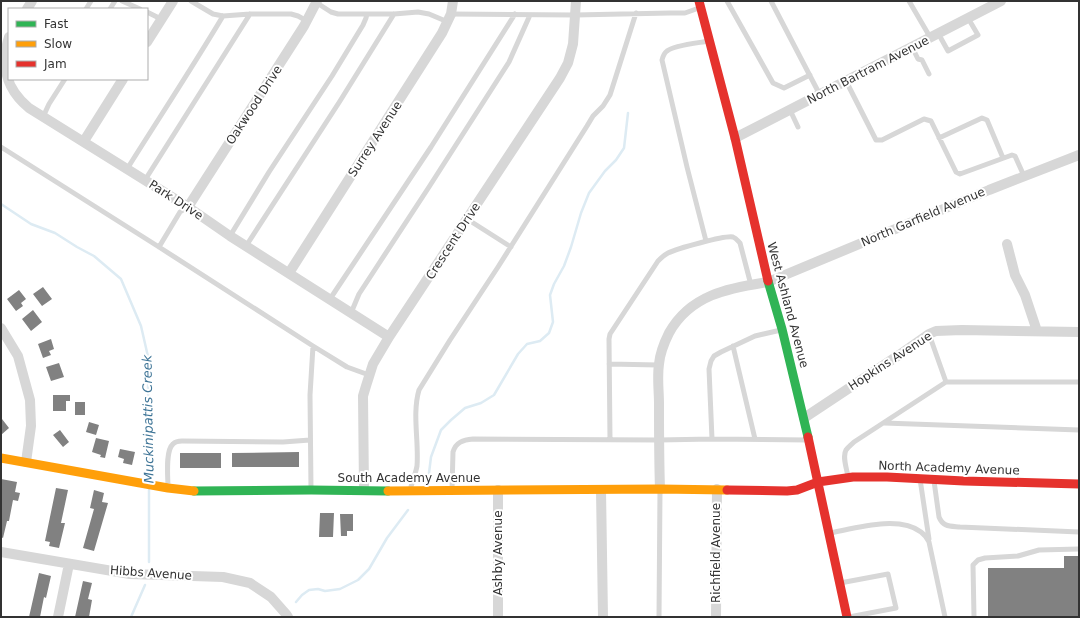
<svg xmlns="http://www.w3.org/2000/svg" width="1080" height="618" font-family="'DejaVu Sans',sans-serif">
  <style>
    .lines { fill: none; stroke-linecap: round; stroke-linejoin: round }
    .stream { stroke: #ddebf3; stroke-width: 2.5 }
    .building { fill: #818181 }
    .lane { stroke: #d7d7d7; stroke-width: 5 }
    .street { stroke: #d7d7d7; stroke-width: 10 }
    .fast { stroke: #30b455; stroke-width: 9 }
    .slow { stroke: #ff9f0a; stroke-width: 9 }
    .jam { stroke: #e5322d; stroke-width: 9 }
    .labels { text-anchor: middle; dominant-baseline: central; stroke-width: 4; stroke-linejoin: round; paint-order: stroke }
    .street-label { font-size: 12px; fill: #333; stroke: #fff }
    .water-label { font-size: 13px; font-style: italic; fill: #3f7597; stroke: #fff }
  </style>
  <rect width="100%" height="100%" fill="#fff"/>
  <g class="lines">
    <!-- stream -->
    <path class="stream" d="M1,204L31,224L55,233L77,247L94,256L121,279L141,326L149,361L148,381L149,481
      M428,481L431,457L441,430L451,420L465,408L481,403L494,395L518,354L527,344L540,341L549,333L553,322L550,295L554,284L564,266L571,247L581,213L589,193L605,171L616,160L624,148L628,113
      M149,490V562
      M296,602L302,595L309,590L318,589L325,591L340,589L358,580L369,569L387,538L408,510
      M131,617L145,585"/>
  </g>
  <!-- building -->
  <path class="building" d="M43,287L52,299L42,306L33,294Z
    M19,290L26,299L21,303L23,306L16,311L7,299Z
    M33,310L42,322L31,331L22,319Z
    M51,339L54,349L49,351L51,355L43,358L38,344Z
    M59,363L64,377L51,381L46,367Z
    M53,395H70V401H66V411H53Z
    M75,402H85V415H75Z
    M2,419L9,428L1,435V420Z
    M89,422L99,425L96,435L86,432Z
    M60,430L69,442L63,447L53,435Z
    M96,438L109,441L105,458L100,457L101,455L92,452Z
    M120,449L135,452L132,465L123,463L124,459L118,457Z
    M299,452V467H232V453Z
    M180,453H221V468H180Z
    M1,479L17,482L15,492L20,493L18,501L13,500L9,521H7L3,538L1,537Z
    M56,488L68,490L61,523H65L59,548L49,546L50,542L45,541Z
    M94,490L104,493L102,502L108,503L94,551L83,548L94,509L90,508Z
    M320,513H334L333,537H319Z
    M340,514H353V531H347V536H341Z
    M1064,556H1079V617H988V568H1064Z
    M39,573L51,576L46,598L44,597L40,617H29Z
    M83,581L92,583L88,599L92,600L89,617H75Z"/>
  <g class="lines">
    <!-- lane -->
    <path class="lane" d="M122,1L140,9
      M191,1L213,14L223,16L250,14H291L298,16L307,21
      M727,1L773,83L784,88L810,75
      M771,1L820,95
      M909,1L930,37
      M317,3L331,12L338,14H394L418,12L429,14L448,22
      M86,9L91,1
      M110,9L115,1
      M147,12L161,19
      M451,14L575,15L670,13H685L699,8
      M938,33L948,51L978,35L968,18
      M912,47L918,59L922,60L929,74
      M846,81L876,140H882L924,119L931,121L956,172L960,174L1012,155L1015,156L1024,176
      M790,110L798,127
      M43,117L49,104L65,79
      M939,138L982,118L987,120L1003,158
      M1,147L159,247L313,346L347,367L369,375
      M127,169C159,118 192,68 223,16
      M145,180L250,14
      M467,219L511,247
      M230,236L269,172L332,76L363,25L366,18L367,14
      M706,241L687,167L662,60C663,56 664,53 667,51C674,45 698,43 709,41
      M246,246L340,101L394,14
      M159,247L180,212L188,207
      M330,299L431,147L515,14
      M351,313L359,294L376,268L429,187L509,62L530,15
      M929,334L946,382
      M733,346L755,439
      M609,364L658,365
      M884,423L1079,430
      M712,439L709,369L711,361L714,356L721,352L755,336L781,330
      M610,440L609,339L610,334L658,261C661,258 664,255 668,253C676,249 725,235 733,237C736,238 738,241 740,243L751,285
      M848,477C847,469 842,457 846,450C848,447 851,445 854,442L946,382H1079
      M920,479L929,539
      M934,481L939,517C943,527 950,526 960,527L1079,532
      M168,487C168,477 165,451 173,444C175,442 179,441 182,441L283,442L310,440
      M311,489L310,395L313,346
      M452,489L453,452C456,442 463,440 473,439L659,440L712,439L808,440
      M410,490C412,483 416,472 417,466C419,441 412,414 419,390L450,340L498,267L587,126L593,116L603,106L610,95L636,13
      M830,533C856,528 899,515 921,532C925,535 927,538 929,542L945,617
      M840,583L888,574L896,608L849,617
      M659,617L660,490
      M974,617L973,565L978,560L985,558L1018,556L1039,550L1079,549"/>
    <!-- street -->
    <path class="street" d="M27,9L32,1
      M9,37C0,66 6,89 29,108L188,207L230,236L389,337
      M147,42L173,1
      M735,138L1001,1
      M84,141L123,79
      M188,207L304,26L317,1
      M1007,244L1015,275L1025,295L1037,331
      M289,273L442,33L451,14L453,1
      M1,328L18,356L30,400L31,426L26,462
      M804,418L899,355L929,334L936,331L962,330L1079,332
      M660,489C659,460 659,432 659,404C659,391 657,377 659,364C660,353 664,343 669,333C690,295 728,288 768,282L989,190L1079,155
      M364,490L363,396L366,386L373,364L389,337L560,78L568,63L573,44L576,1
      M498,490V617
      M601,490L603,617
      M1,552L130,574L223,577L250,583L271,597L286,614L288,617
      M58,617L69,564
      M716,617L717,489"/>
    <!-- fast -->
    <path class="fast" d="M768,281L782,329L808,437
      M194,491L311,490L388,491"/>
    <!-- slow -->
    <path class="slow" d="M1,458L168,488L194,491
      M388,491L660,489L727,490"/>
    <!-- jam -->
    <path class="jam" d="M699,1L735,138L768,281
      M808,437L847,617
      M727,490L787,491L797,490L818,482L853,477H887L964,481L1079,484"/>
  </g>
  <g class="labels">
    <!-- street labels -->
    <g class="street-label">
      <text transform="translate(868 70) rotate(-27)">North Bartram Avenue</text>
      <text transform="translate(254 105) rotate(-57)">Oakwood Drive</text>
      <text transform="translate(375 139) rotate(-57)">Surrey Avenue</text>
      <text transform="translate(176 200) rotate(33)">Park Drive</text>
      <text transform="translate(923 217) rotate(-23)">North Garfield Avenue</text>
      <text transform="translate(453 241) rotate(-57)">Crescent Drive</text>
      <text transform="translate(788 305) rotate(75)">West Ashland Avenue</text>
      <text transform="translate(890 361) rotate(-33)">Hopkins Avenue</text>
      <text transform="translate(949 468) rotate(2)">North Academy Avenue</text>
      <text x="409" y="478">South Academy Avenue</text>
      <text transform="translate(498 553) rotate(-90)">Ashby Avenue</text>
      <text transform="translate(716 553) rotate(-90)">Richfield Avenue</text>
      <text transform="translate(151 573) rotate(4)">Hibbs Avenue</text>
    </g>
    <!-- water labels -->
    <g class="water-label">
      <text transform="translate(148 419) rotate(-91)">Muckinipattis Creek</text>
    </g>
  </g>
  <!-- border -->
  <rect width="1080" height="618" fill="none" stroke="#333333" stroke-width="4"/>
  <!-- legend -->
  <rect x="8" y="8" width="140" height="72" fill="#ffffff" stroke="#adadad"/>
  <rect x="16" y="21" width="20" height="6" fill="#30b455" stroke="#adadad"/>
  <text x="44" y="28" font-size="12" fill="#333333">Fast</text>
  <rect x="16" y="41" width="20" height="6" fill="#ff9f0a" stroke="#adadad"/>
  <text x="44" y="48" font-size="12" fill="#333333">Slow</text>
  <rect x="16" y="61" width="20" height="6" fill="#e5322d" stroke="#adadad"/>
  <text x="44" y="68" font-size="12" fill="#333333">Jam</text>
</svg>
